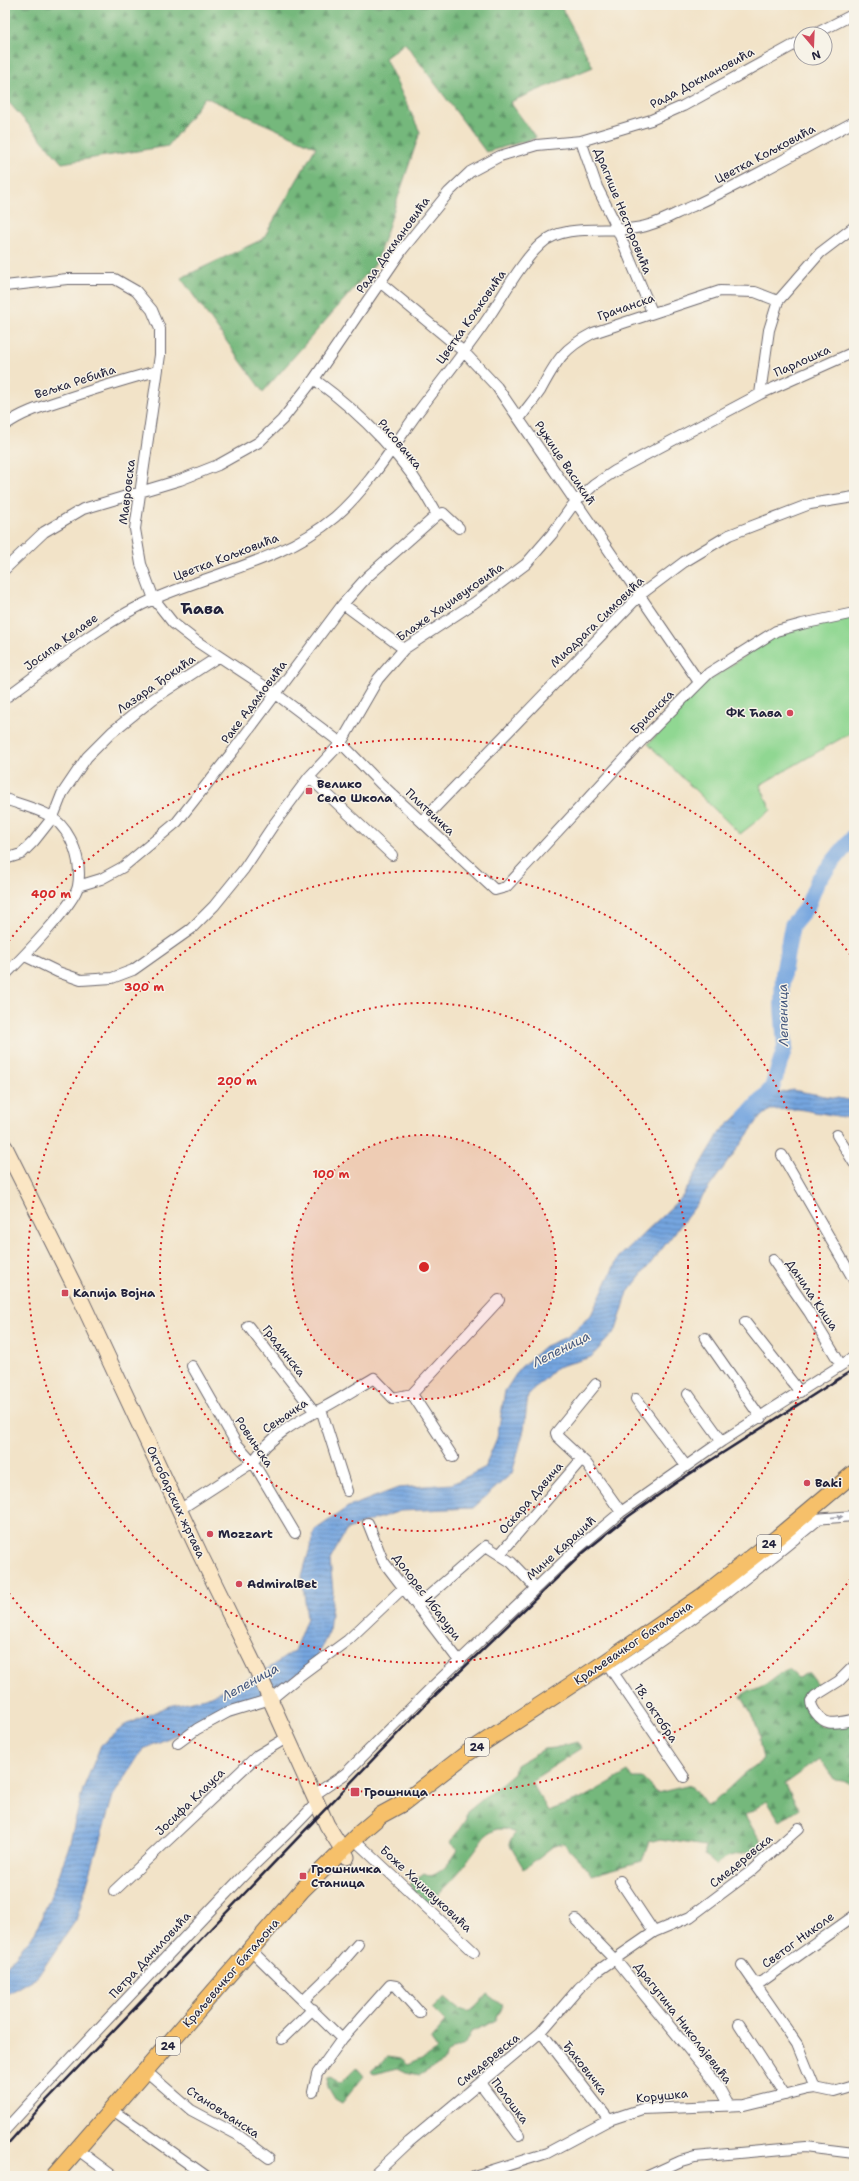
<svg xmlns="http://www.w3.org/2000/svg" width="859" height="2181" font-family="'Shantell Sans',sans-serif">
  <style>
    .forest { fill: url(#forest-firs); stroke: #4b6d5c }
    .garden { fill: #90d792; stroke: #597c66 }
    .water { fill: url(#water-rules); stroke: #4b648d }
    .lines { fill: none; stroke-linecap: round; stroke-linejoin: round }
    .stream { stroke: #74a5df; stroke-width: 2.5 }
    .river { stroke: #74a5df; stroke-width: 16 }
    .street-casing { stroke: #6b666c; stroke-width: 12 }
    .secondary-casing { stroke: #6b666c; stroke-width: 17 }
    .primary-casing { stroke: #6b666c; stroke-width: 18 }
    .street { stroke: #fff; stroke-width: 10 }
    .secondary { stroke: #fbe6c4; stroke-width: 15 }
    .primary { stroke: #f6c06b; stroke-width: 16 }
    .rail { stroke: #22223b; stroke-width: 2.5 }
    .oneway { fill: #9c9ca7 }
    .ring { fill: none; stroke: #d62828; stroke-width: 2; stroke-dasharray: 2 4 }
    .poi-dot { fill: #d1495b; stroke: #f7f3e8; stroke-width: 1.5 }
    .labels { text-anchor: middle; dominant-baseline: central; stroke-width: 3; stroke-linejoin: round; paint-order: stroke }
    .shield { fill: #f7f3e8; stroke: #62616f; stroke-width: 1 }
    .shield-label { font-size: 11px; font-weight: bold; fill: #22223b }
    .street-label { font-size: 12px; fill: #22223b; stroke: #f7f3e8 }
    .poi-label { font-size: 12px; font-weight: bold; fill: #22223b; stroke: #f7f3e8; text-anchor: start }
    .water-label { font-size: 13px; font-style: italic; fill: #43567d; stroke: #f7f3e8 }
    .district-label { font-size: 16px; font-weight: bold; fill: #22223b; stroke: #f7f3e8 }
    .centre { fill: #d62828; stroke: #f7f3e8; stroke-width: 2 }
    .ring-label { font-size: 12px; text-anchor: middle; font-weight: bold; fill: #d62828; stroke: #f7f3e8; stroke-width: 3; stroke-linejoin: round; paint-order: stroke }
  </style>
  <defs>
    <pattern id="forest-firs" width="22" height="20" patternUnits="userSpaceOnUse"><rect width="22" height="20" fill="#74b87c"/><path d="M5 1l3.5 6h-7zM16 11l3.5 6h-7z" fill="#5f9567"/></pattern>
    <pattern id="water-rules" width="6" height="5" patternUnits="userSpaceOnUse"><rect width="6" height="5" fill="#74a5df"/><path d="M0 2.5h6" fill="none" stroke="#5f86b6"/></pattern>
  </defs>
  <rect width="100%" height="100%" fill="#f7f3e8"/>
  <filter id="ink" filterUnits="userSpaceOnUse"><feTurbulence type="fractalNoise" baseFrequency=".025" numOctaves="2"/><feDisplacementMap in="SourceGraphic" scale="8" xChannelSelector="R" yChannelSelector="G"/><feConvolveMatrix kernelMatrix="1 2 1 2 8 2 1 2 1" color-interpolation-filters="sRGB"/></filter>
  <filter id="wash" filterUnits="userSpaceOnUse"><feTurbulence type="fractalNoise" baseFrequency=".012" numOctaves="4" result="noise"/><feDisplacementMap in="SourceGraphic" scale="16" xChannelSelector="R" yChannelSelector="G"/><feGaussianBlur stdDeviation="0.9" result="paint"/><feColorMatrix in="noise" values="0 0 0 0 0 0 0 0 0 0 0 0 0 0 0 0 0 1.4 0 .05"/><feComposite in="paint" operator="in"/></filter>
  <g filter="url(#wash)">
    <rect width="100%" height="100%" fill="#f2e3c8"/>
    <!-- forest -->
    <path class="forest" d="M5,5H560L593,67L510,102L536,138L486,152L405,43L385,58L420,132L376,263L263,392L181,278L263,239L316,147L205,97L168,146L62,163L5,98Z
      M788,1669L798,1678L809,1672L820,1687L805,1697C804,1708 812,1718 820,1726L854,1723V1787L843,1780L834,1779L820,1759L785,1784L799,1809L780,1821L767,1801L745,1815L765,1850L759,1855L754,1851C740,1854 726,1854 716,1865L705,1855V1846L660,1839L649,1842L642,1861L592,1875C584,1863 573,1855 564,1843L552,1847L524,1869L509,1844L515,1833L505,1829H497L486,1835L459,1872L428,1905L409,1884L424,1873L431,1876C444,1871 450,1862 458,1850L450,1843L466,1819V1813L514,1773L516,1765L544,1749L555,1748L577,1742L582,1748L531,1781L548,1811L581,1799L628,1772L633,1778H642L657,1793L691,1785L706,1805L712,1804L745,1773L763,1760L759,1740L761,1737L752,1714L741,1696C746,1691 752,1691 758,1688C769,1684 776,1674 788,1669Z
      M487,1994L503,2006L496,2020L471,2032L464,2045C454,2049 447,2051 443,2062L420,2075L406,2072L398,2068L373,2074L371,2071L388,2057L400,2059L407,2065L426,2057L437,2050L431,2039L445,2022L432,2009L445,1997C467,2017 469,2016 487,1994Z
      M356,2067L364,2076L342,2103L335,2099L328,2087L329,2077L332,2076L340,2083Z"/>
    <!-- garden -->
    <path class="garden" d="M854,617V731L760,785L771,810L740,834L648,744L701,686L781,631Z"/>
    <!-- water -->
    <path class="water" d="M792,1090L854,1101V1119L798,1109L770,1110L759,1119L694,1208L628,1292L616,1330L591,1357L557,1367L528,1395L524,1430L512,1473L473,1508L400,1511L347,1529L330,1560L333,1592L329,1632L315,1661L275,1692L143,1749L113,1796L76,1920L38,1976L5,1995V1968L35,1933L57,1881L69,1846L83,1789L101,1745L125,1725L169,1706L206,1698L263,1672L294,1651L307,1618L302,1576L315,1530L348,1507L398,1488L452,1484L484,1468L497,1438L505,1391L520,1368L545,1346L567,1337L591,1315L618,1258L682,1197L720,1132L758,1097L764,1104L770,1096Z"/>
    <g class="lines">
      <!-- stream -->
      <path class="stream" d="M765,1099L771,1098"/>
      <!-- river -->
      <path class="river" d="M746,1117L772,1088L785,1047L782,1006L783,974L792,925L807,907L818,880L854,836"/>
    </g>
  </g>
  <g filter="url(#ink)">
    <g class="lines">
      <defs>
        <path id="street" d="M815,34L854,14
          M581,141L597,187L613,219L652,312
          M381,283L464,352L497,387L699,682
          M5,286L67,279H115L136,291L152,310L160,329V355L135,529L141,564L154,599L173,623L196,641L276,694L341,743L380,783L495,890L506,887L644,738L709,673L776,631L802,624L854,613
          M314,379C362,414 409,461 437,515L443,513L459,528
          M760,394L854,352
          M520,418C526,409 534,400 540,391C556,362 562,349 593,333L720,291L755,292L778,301
          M5,425C23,412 44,406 65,399C95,389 126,379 157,371
          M5,569L44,532L83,509L180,480L218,465L259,442L282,420L314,379L402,250L449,192L470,172L500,156L537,145L581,141L651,120L683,106L801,41
          M343,604L404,649
          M5,698C54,663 100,623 156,598C216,572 284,560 335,517C368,488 392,448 418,412C441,381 466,351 488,318C503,296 521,262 541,244C567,220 617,236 649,225C664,221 678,212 693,206C748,181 800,150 854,122
          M309,777L392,855
          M5,799C18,804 43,810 53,818C73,833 82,862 78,886C75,904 20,960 5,975
          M422,821L640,595L684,562L729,535L810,504L854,497
          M5,859L21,854L34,841L53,817L62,794L87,757L112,732L153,699L218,657
          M78,886L101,879L123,867L177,822L233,751L343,604L367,577L437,515
          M25,956L58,972L81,980L112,978L133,970L191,929L214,906L244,869L274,824L309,777L341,743L378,679L404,649L474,603L526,564L552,534L575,502L594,485L615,471L760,394L769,330L778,301L820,253L854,227
          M837,1135L854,1163
          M782,1155L854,1280
          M773,1260L809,1312L841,1365
          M745,1322L800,1392
          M248,1326L314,1411
          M705,1338L761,1418
          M192,1366L236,1443L253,1462L295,1533
          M596,1384L556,1433L557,1436L586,1463L621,1512
          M412,1394L453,1457
          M688,1394L722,1441
          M636,1399L686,1466
          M321,1409L347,1491
          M179,1510L253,1462C270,1436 296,1422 323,1408C340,1399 357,1388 374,1378L393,1398L412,1394L499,1300
          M814,1519L854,1516
          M368,1523L383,1561L460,1662
          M500,1554L581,1460
          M417,1606L486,1546L511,1562L536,1588
          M854,1666L839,1681L815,1696L811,1701C811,1706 813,1709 816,1713C827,1728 837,1722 854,1720
          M610,1668L684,1777
          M613,1673C686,1626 753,1574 819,1519
          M178,1743L197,1729L228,1712L271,1699L298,1677L348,1640L402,1589
          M314,1795L345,1774L433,1686L578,1548L621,1512L722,1441L854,1357
          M360,1845L474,1952
          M620,1881L654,1932
          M114,1891L258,1755L288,1737
          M576,1920L613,1958
          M250,1949L342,2039L390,1985L396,1986L420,2013
          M614,1958L717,2084L729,2106
          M742,1965L797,2044L815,2088
          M757,1985L854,1916
          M304,2000L338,1967L358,1944
          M739,2024L785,2095
          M541,2032L609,2120
          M282,2039L313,2009
          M146,2071L191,2110L238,2135L269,2158
          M480,2083L519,2135
          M313,2092L317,2074L342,2039
          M113,2110L206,2176
          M5,2130C82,2046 161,1962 240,1879C265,1853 293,1830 317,1802
          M78,2150L113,2176
          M373,2176L409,2142L541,2032L579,1988L596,1972L654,1932L690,1917L750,1872L799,1828
          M474,2176L547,2153L609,2120L642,2109L744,2105L808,2089L815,2088L834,2092L854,2086
          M648,2176L681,2161L695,2157L805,2147L854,2153"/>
        <path id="secondary" d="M5,1147L75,1287L200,1554L256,1668L327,1825L347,1857"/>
        <path id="primary" d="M54,2176L302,1890L361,1832L381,1815L403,1803L466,1754L606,1662L701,1597L778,1537L854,1473"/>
      </defs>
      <!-- street casing -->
      <use href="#street" class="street-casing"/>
      <!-- secondary casing -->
      <use href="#secondary" class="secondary-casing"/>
      <!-- primary casing -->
      <use href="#primary" class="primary-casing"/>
      <!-- street -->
      <use href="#street" class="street"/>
      <!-- secondary -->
      <use href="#secondary" class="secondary"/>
      <!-- primary -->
      <use href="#primary" class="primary"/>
      <!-- rail -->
      <path class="rail" d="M5,2147L45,2102L424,1706L583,1553L629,1516L677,1482L854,1369"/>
    </g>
    <!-- one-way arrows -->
    <defs><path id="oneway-solid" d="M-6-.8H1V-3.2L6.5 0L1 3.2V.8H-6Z"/></defs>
    <use class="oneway" href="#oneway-solid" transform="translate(837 1517) rotate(-5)"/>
  </g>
  <!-- distance rings -->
  <circle cx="424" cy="1267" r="132" fill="#d62828" fill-opacity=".12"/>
  <g class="ring">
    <circle cx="424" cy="1267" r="132"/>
    <circle cx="424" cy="1267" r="264"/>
    <circle cx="424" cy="1267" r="396"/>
    <path d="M854 1574A528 528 0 0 1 5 1588M5 946A528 528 0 0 1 854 960"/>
  </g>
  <!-- markers -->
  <g class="poi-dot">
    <circle cx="790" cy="713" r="4"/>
    <rect x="305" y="787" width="8" height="8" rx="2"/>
    <rect x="61" y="1289" width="8" height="8" rx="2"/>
    <circle cx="807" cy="1483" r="4"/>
    <circle cx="210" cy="1534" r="4"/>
    <circle cx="239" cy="1584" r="4"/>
    <rect x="350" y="1787" width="10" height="10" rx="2"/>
    <rect x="299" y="1872" width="8" height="8" rx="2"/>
  </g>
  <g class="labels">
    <!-- shield labels -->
    <g class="shield">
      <rect x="757" y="1535" width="24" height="18" rx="3"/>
      <rect x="465" y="1738" width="24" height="18" rx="3"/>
      <rect x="156" y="2037" width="24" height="18" rx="3"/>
    </g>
    <g class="shield-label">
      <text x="769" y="1544">24</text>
      <text x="477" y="1747">24</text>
      <text x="168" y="2046">24</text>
    </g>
    <!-- street labels -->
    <g class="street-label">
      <text transform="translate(702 78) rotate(-28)">Рада Докмановића</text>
      <text transform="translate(765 154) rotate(-28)">Цветка Кољковића</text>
      <text transform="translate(623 211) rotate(68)">Драгише Несторовића</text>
      <text transform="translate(393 245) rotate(-54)">Рада Докмановића</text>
      <text transform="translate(626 307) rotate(-19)">Грачанска</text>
      <text transform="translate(471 317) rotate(-55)">Цветка Кољковића</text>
      <text transform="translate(802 361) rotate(-24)">Парлошка</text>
      <text transform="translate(75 382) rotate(-18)">Вељка Ребића</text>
      <text transform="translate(400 444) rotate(50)">Рисовачка</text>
      <text transform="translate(565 463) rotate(56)">Ружице Васикић</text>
      <text transform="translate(127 492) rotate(-83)">Мавровска</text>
      <text transform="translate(226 557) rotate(-21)">Цветка Кољковића</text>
      <text transform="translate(450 602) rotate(-35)">Блаже Хаџивуковића</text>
      <text transform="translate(597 622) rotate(-44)">Миодрага Симовића</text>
      <text transform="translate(61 642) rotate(-36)">Јосипа Келаве</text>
      <text transform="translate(156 684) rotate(-35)">Лазара Ђокића</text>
      <text transform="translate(254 702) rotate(-53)">Раке Адамовића</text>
      <text transform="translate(652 712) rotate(-46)">Брионска</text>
      <text transform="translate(430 812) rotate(43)">Плитвичка</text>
      <text transform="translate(812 1295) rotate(56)">Данила Киша</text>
      <text transform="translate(284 1351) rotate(52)">Градинска</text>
      <text transform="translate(285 1416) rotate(-34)">Сењачка</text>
      <text transform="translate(254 1442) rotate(56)">Ровињска</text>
      <text transform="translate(531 1498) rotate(-49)">Оскара Давича</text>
      <text transform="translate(176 1502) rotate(65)">Октобарских жртава</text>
      <text transform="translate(561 1548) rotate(-42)">Мине Караџић</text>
      <text transform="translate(427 1597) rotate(53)">Долорес Ибарури</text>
      <text transform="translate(633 1643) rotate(-34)">Краљевачког батаљона</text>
      <text transform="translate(656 1713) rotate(56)">18. октобра</text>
      <text transform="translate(190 1802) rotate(-44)">Јосифа Клауса</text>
      <text transform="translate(741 1861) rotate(-39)">Смедеревска</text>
      <text transform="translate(426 1889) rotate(43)">Боже Хаџивуковића</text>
      <text transform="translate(798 1940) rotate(-36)">Светог Николе</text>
      <text transform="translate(150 1955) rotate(-47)">Петра Даниловића</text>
      <text transform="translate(231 1973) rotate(-49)">Краљевачког батаљона</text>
      <text transform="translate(683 2023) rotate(52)">Драгутина Николајевића</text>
      <text transform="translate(488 2060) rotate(-39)">Смедеревска</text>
      <text transform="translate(585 2068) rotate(52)">Ђаковичка</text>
      <text transform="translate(662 2096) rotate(-6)">Корушка</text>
      <text transform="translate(510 2101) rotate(53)">Полошка</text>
      <text transform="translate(223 2112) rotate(33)">Становљанска</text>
    </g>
    <!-- poi labels -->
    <g class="poi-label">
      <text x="782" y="713" text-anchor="end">ФК Ћава</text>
      <text x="317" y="784">Велико<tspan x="317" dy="14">Село Школа</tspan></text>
      <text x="73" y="1293">Капија Војна</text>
      <text x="815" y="1483">Baki</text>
      <text x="218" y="1534">Mozzart</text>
      <text x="247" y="1584">AdmiralBet</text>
      <text x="364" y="1792">Грошница</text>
      <text x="311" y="1869">Грошничка<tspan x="311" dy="14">Станица</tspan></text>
    </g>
    <!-- water labels -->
    <g class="water-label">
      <text transform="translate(783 1015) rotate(-91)">Лепеница</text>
      <text transform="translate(561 1349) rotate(-27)">Лепеница</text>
      <text transform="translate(250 1682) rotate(-29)">Лепеница</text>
    </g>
    <!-- district labels -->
    <g class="district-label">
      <text x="202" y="608">Ћава</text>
    </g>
  </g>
  <circle cx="424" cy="1267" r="6" class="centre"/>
  <g class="ring-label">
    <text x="51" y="898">400 m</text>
    <text x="144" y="991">300 m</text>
    <text x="237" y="1085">200 m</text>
    <text x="331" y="1178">100 m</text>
  </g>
  <!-- margin -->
  <rect width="859" height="2181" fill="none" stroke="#f7f3e8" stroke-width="20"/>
  <!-- north arrow -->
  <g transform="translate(813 46) rotate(161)"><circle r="19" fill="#f7f3e8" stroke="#a29fa3"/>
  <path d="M0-3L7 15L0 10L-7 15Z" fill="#d1495b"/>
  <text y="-6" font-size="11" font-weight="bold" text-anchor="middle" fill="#22223b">N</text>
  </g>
</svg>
